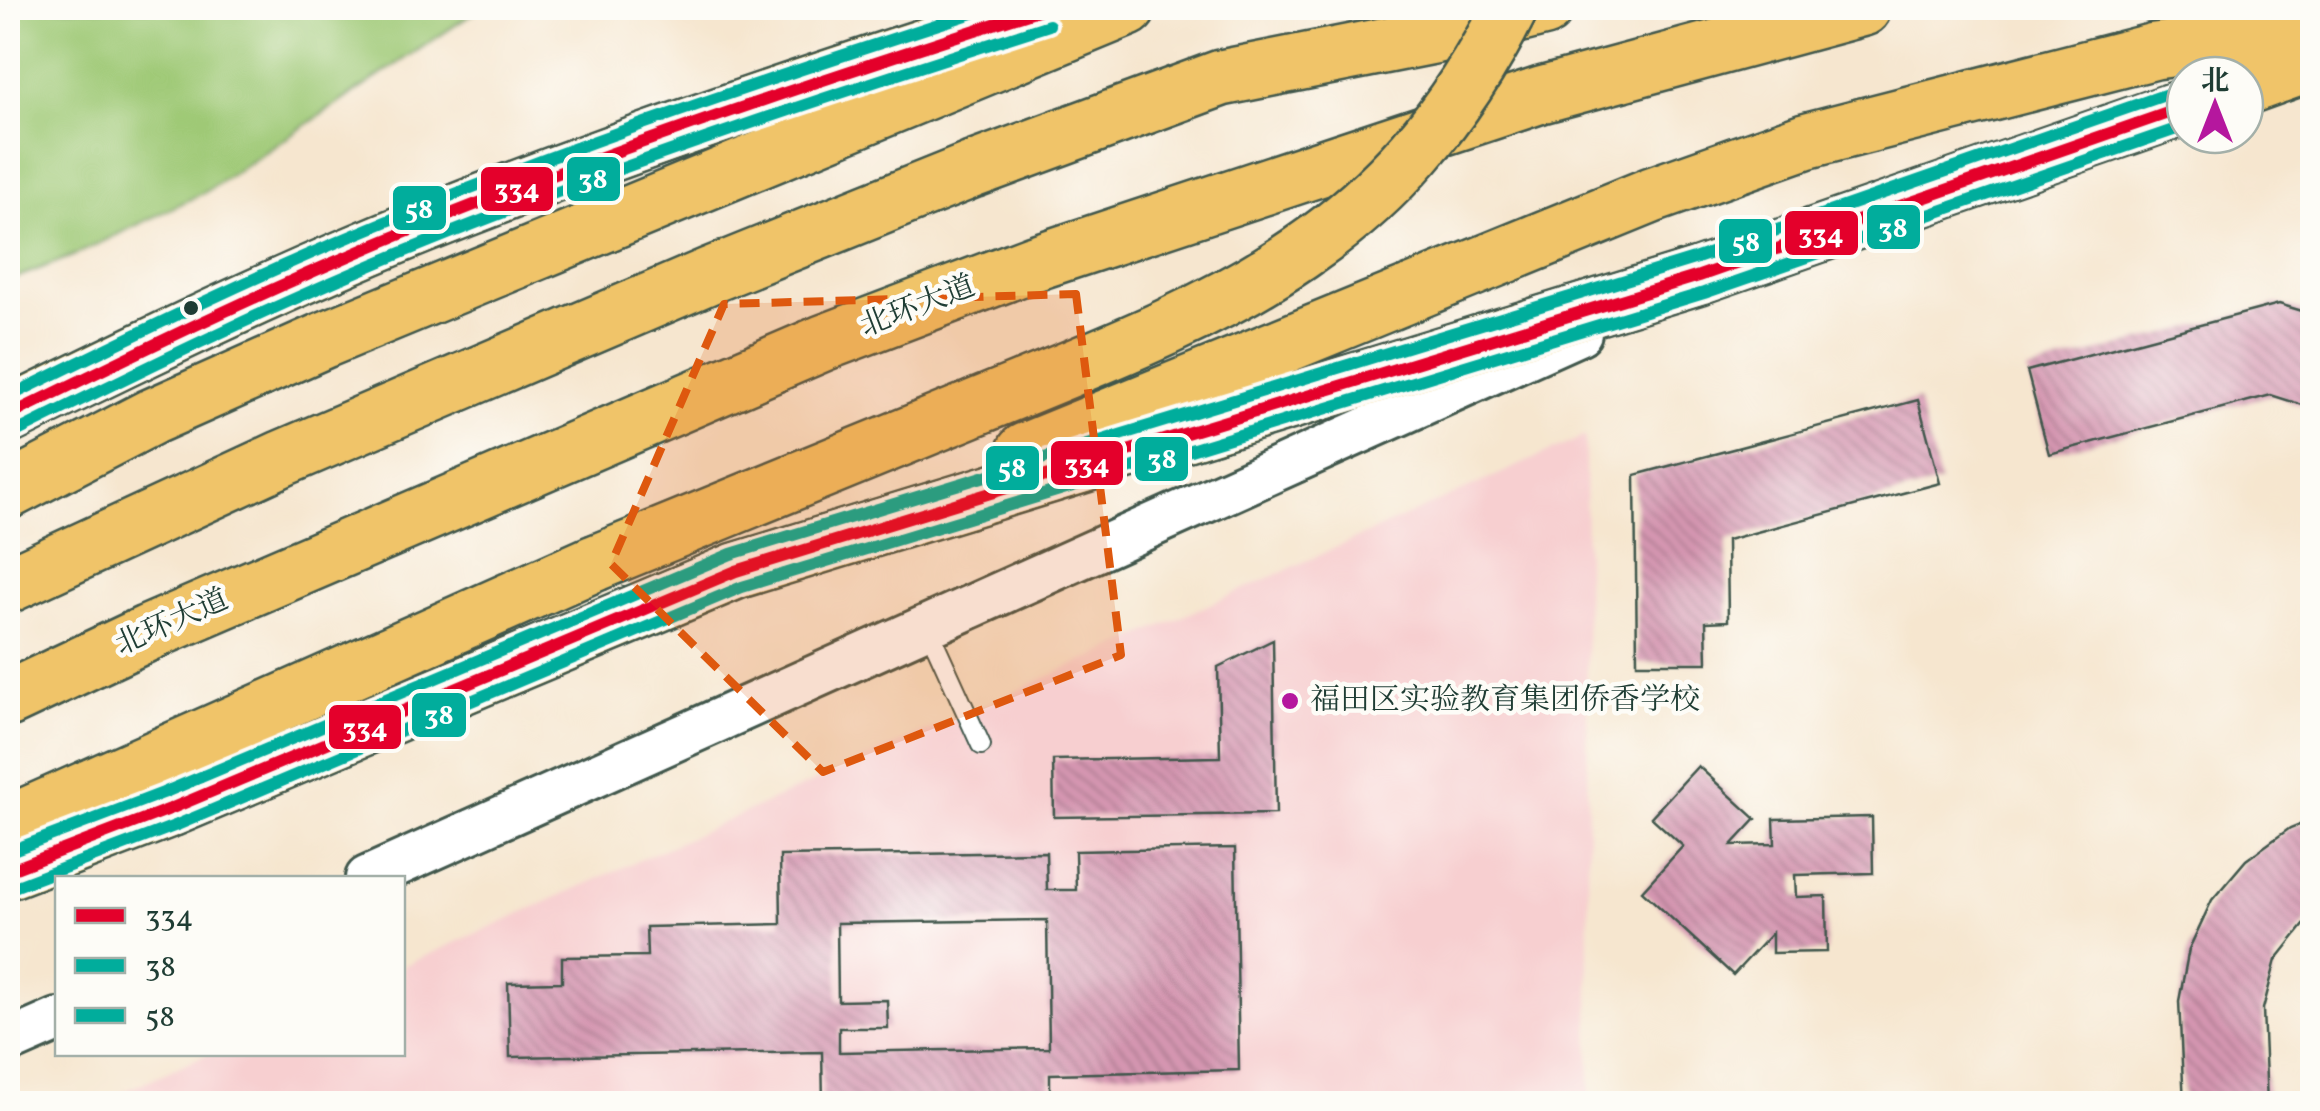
<svg xmlns="http://www.w3.org/2000/svg" width="2320" height="1111" font-family="Vollkorn,'Noto Serif SC',serif">
  <style>
    .built { fill: #f7cfd0 }
    .grass { fill: #9fc976; stroke: #5f8355; stroke-width: 2.5 }
    .building { fill: url(#building-back-hatch); fill-rule: evenodd }
    .lines { fill: none; stroke-linecap: round; stroke-linejoin: round }
    .service-casing { stroke: #3f564b; stroke-width: 22 }
    .tertiary-casing { stroke: #3f564b; stroke-width: 48 }
    .primary-casing { stroke: #3f564b; stroke-width: 60 }
    .trunk-casing { stroke: #3f564b; stroke-width: 60 }
    .service { stroke: #fff; stroke-width: 18 }
    .tertiary { stroke: #fff; stroke-width: 42 }
    .primary { stroke: #f0c469; stroke-width: 55 }
    .trunk { stroke: #f0c469; stroke-width: 55 }
    .trunk-bridge-casing { stroke: #3f564b; stroke-width: 60; stroke-linecap: butt }
    .trunk-bridge { stroke: #f0c469; stroke-width: 55 }
    .bus-1-casing { stroke: #fdfcf7; stroke-width: 20 }
    .bus-2-casing { stroke: #fdfcf7; stroke-width: 20 }
    .bus-3-casing { stroke: #fdfcf7; stroke-width: 20 }
    .bus-1 { stroke: #e4002b; stroke-width: 12 }
    .bus-2 { stroke: #01ad9c; stroke-width: 12 }
    .bus-3 { stroke: #01ad9c; stroke-width: 12 }
    .marked { fill: #de580e; fill-opacity: 0.2; stroke: #de580e; stroke-width: 8; stroke-dasharray: 20 12; stroke-linejoin: round }
    .bus-dot { fill: #1f3d34; stroke: #fdfcf7; stroke-width: 4 }
    .poi-dot { fill: #b5179e; stroke: #fdfcf7; stroke-width: 4 }
    .labels { text-anchor: middle; dominant-baseline: central; stroke-width: 9; stroke-linejoin: round; paint-order: stroke }
    .street-label { font-size: 30px; fill: #1f3d34; stroke: #fdfcf7 }
    .poi-label { font-size: 30px; fill: #1f3d34; stroke: #fdfcf7; text-anchor: start }
    .line-badge { stroke: #fdfcf7; stroke-width: 4 }
    .badge-label { font-size: 28px; text-anchor: middle; font-weight: bold; fill: #fff }
  </style>
  <defs>
    <pattern id="building-back-hatch" width="6" height="6" patternUnits="userSpaceOnUse" patternTransform="scale(2.5)"><rect width="6" height="6" fill="#d596b1"/><path d="M-1 5l2 2M0 0l6 6M5-1l2 2" fill="none" stroke="#ac7c91"/></pattern>
  </defs>
  <rect width="100%" height="100%" fill="#fdfcf7"/>
  <filter id="ink" filterUnits="userSpaceOnUse"><feTurbulence type="fractalNoise" baseFrequency=".01" numOctaves="2"/><feDisplacementMap in="SourceGraphic" scale="20" xChannelSelector="R" yChannelSelector="G"/><feConvolveMatrix kernelMatrix="1 2 1 2 8 2 1 2 1" color-interpolation-filters="sRGB"/></filter>
  <filter id="wash" filterUnits="userSpaceOnUse"><feTurbulence type="fractalNoise" baseFrequency=".0048" numOctaves="4" result="noise"/><feDisplacementMap in="SourceGraphic" scale="40" xChannelSelector="R" yChannelSelector="G"/><feGaussianBlur stdDeviation="2.25" result="paint"/><feColorMatrix in="noise" values="0 0 0 0 0 0 0 0 0 0 0 0 0 0 0 0 0 1.4 0 .05"/><feComposite in="paint" operator="in"/></filter>
  <g filter="url(#wash)">
    <rect width="100%" height="100%" fill="#f6e6cf"/>
    <!-- built -->
    <path class="built" d="M1585,436L1590,1103L96,1104L207,1054H402L403,966Z"/>
    <!-- grass -->
    <path class="grass" d="M8,8H481L207,191L75,255L8,281Z"/>
    <g id="blocks">
      <!-- building -->
      <path class="building" d="M2279,304L2312,314V408L2271,395L2049,454L2027,371Z
        M1918,400L1940,483L1727,540L1728,621L1706,622L1707,663H1637L1635,475Z
        M1273,640L1276,814L1054,817L1053,760L1220,757L1218,667Z
        M1698,766L1756,819L1732,845L1775,844L1774,819L1872,817L1873,873L1795,875L1796,897L1826,896L1827,952L1772,953V933L1733,975L1642,891L1683,846L1651,817Z
        M2312,819V915L2276,960L2263,1009L2267,1104H2184L2179,1001L2189,949L2212,900L2246,860L2290,828Z
        M1235,848L1239,1070L1050,1074V1104H823L822,1052L510,1057L508,983L562,982V957L647,956L646,927L781,924L780,856L1046,852L1047,890H1076L1075,851ZM1047,920L1049,1048L839,1052V1028H888L887,1000L838,1001L837,923Z"/>
    </g>
  </g>
  <g filter="url(#ink)">
    <use href="#blocks" fill-opacity="0" stroke="#3f564b" stroke-width="2.5"/>
    <g class="lines">
      <defs>
        <path id="service" d="M926,624L981,745"/>
        <path id="tertiary" d="M367,878L1580,333
          M8,1042L58,1020"/>
        <path id="primary" d="M2245,87L2312,63
          M8,416C144,349 280,283 421,226C626,144 835,75 1044,8
          M1025,451L1652,195L1805,141L2155,51L2312,31
          M8,871L170,809L736,571L1699,276L2185,107"/>
        <path id="trunk" d="M8,491L151,417L324,340L1128,8
          M8,585L283,458L711,275L972,170L1221,78L1443,34L1545,8
          M8,699L148,633L823,343L1034,263L1541,95L1863,8
          M8,824L595,563"/>
      </defs>
      <!-- service casing -->
      <use href="#service" class="service-casing"/>
      <!-- tertiary casing -->
      <use href="#tertiary" class="tertiary-casing"/>
      <!-- primary casing -->
      <use href="#primary" class="primary-casing"/>
      <!-- trunk casing -->
      <use href="#trunk" class="trunk-casing"/>
      <!-- service -->
      <use href="#service" class="service"/>
      <!-- tertiary -->
      <use href="#tertiary" class="tertiary"/>
      <!-- primary -->
      <use href="#primary" class="primary"/>
      <!-- trunk -->
      <use href="#trunk" class="trunk"/>
      <defs>
        <path id="trunk-bridge" d="M595,563C719,513 843,462 967,411C1206,313 1387,254 1510,8"/>
      </defs>
      <!-- trunk-bridge casing -->
      <use href="#trunk-bridge" class="trunk-bridge-casing"/>
      <!-- trunk-bridge -->
      <use href="#trunk-bridge" class="trunk-bridge"/>
      <defs>
        <path id="bus-1" d="M8,416C144,349 281,282 421,226C625,144 835,75 1044,8
          M8,871L170,809L736,571L1699,276L2185,107"/>
        <path id="bus-2" d="M16,432C151,365 288,298 428,242C632,160 841,92 1049,25
          M14,887L177,825L742,587L1704,293L2185,126"/>
        <path id="bus-3" d="M8,397C142,331 276,265 415,210C603,134 796,70 988,8
          M8,852L163,793L731,554L1694,259L2179,90"/>
      </defs>
      <!-- bus-1 casing -->
      <use href="#bus-1" class="bus-1-casing"/>
      <!-- bus-2 casing -->
      <use href="#bus-2" class="bus-2-casing"/>
      <!-- bus-3 casing -->
      <use href="#bus-3" class="bus-3-casing"/>
      <!-- bus-1 -->
      <use href="#bus-1" class="bus-1"/>
      <!-- bus-2 -->
      <use href="#bus-2" class="bus-2"/>
      <!-- bus-3 -->
      <use href="#bus-3" class="bus-3"/>
    </g>
  </g>
  <!-- marked area -->
  <path class="marked" d="M1076,294L1121,655L823,772L611,564L724,304Z"/>
  <!-- markers -->
  <circle class="bus-dot" cx="191" cy="308" r="9"/>
  <circle class="poi-dot" cx="1290" cy="701" r="10"/>
  <g class="labels">
    <!-- street labels -->
    <g class="street-label">
      <text transform="translate(918 307) rotate(-21)">北环大道</text>
      <text transform="translate(172 623) rotate(-24)">北环大道</text>
    </g>
    <!-- poi labels -->
    <g class="poi-label">
      <text x="1310" y="701">福田区实验教育集团侨香学校</text>
    </g>
  </g>
  <g class="line-badge">
    <rect x="565" y="155" width="57" height="48" rx="10" fill="#01ad9c"/>
    <rect x="479" y="165" width="76" height="48" rx="10" fill="#e4002b"/>
    <rect x="391" y="184" width="57" height="48" rx="10" fill="#01ad9c"/>
    <rect x="1865" y="203" width="57" height="48" rx="10" fill="#01ad9c"/>
    <rect x="1783" y="209" width="77" height="48" rx="10" fill="#e4002b"/>
    <rect x="1717" y="217" width="57" height="48" rx="10" fill="#01ad9c"/>
    <rect x="1133" y="435" width="57" height="48" rx="10" fill="#01ad9c"/>
    <rect x="1049" y="439" width="76" height="48" rx="10" fill="#e4002b"/>
    <rect x="984" y="444" width="57" height="48" rx="10" fill="#01ad9c"/>
    <rect x="410" y="691" width="58" height="48" rx="10" fill="#01ad9c"/>
    <rect x="327" y="703" width="76" height="48" rx="10" fill="#e4002b"/>
  </g>
  <g class="badge-label">
    <text x="593" y="188">38</text>
    <text x="517" y="198">334</text>
    <text x="419" y="218">58</text>
    <text x="1893" y="237">38</text>
    <text x="1821" y="243">334</text>
    <text x="1746" y="251">58</text>
    <text x="1162" y="468">38</text>
    <text x="1087" y="473">334</text>
    <text x="1012" y="477">58</text>
    <text x="439" y="724">38</text>
    <text x="365" y="737">334</text>
  </g>
  <!-- margin -->
  <rect width="2320" height="1111" fill="none" stroke="#fdfcf7" stroke-width="40"/>
  <!-- legend -->
  <rect x="55" y="876" width="350" height="180" fill="#fdfcf7" stroke="#a4b0a9" stroke-width="2.5"/>
  <rect x="75" y="908" width="50" height="15" fill="#e4002b" stroke="#a4b0a9" stroke-width="2.5"/>
  <text x="145" y="926" font-size="30" fill="#1f3d34">334</text>
  <rect x="75" y="958" width="50" height="15" fill="#01ad9c" stroke="#a4b0a9" stroke-width="2.5"/>
  <text x="145" y="976" font-size="30" fill="#1f3d34">38</text>
  <rect x="75" y="1008" width="50" height="15" fill="#01ad9c" stroke="#a4b0a9" stroke-width="2.5"/>
  <text x="145" y="1026" font-size="30" fill="#1f3d34">58</text>
  <!-- north arrow -->
  <g transform="translate(2215 105)"><circle r="48" fill="#fdfcf7" stroke="#a4b0a9" stroke-width="2.5"/>
  <path d="M0-8L18 38L0 25L-18 38Z" fill="#b5179e"/>
  <text y="-15" font-size="28" font-weight="bold" text-anchor="middle" fill="#1f3d34">北</text>
  </g>
</svg>
